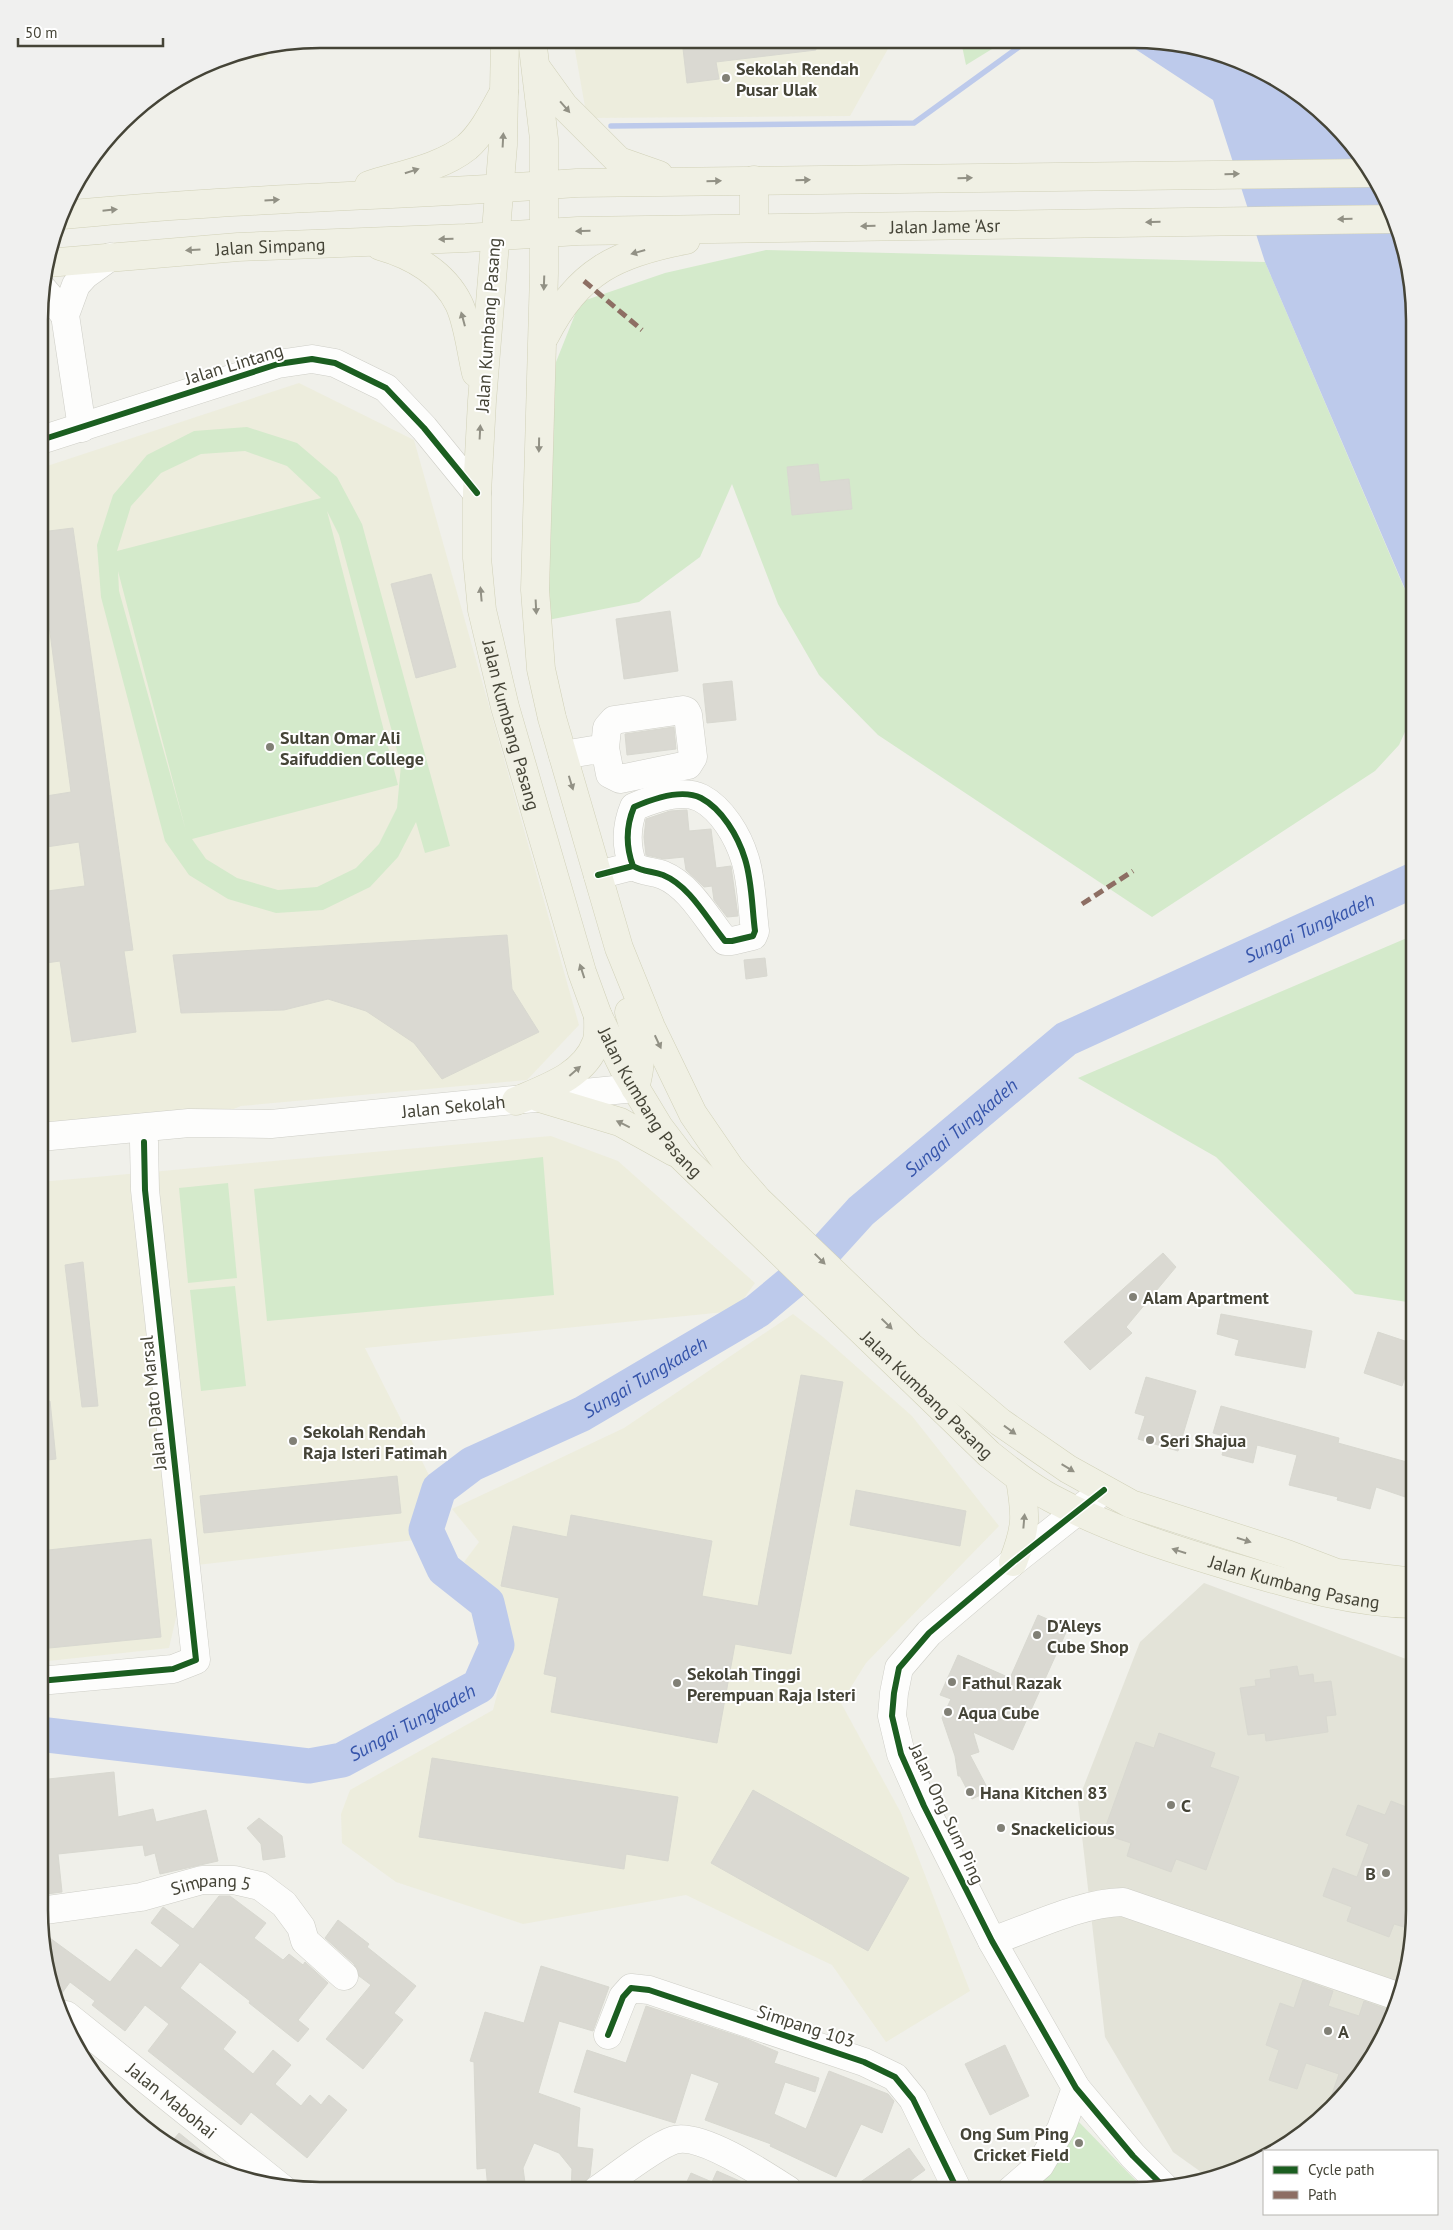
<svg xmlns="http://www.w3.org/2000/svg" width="1453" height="2230" font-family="'PT Sans',sans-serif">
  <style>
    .residential { fill: #e3e3d8 }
    .education { fill: #ededdd }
    .green { fill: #d4eacb; fill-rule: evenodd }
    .water { fill: #bdcaeb }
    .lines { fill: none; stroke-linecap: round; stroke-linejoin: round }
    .stream { stroke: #bdcaeb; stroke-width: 5.5 }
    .river { stroke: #bdcaeb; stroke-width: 35 }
    .building { fill: #dad9d2; stroke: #d8d8d0 }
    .minor-casing { stroke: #cecec7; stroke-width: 29 }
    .major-casing { stroke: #d1d1b8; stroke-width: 29 }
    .minor { stroke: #fdfdfc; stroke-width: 28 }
    .major { stroke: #f0f0e4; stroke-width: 28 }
    .quiet { stroke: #8d6e63; stroke-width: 5; stroke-dasharray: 10 5; stroke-linecap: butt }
    .cycleway-casing { stroke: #fff; stroke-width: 9 }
    .cycleway { stroke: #1b5e20; stroke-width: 6 }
    .oneway { fill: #929185 }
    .poi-dot { fill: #818076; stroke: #fff; stroke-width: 2 }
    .labels { text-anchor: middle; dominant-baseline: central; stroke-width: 4; stroke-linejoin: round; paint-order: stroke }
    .poi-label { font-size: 18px; font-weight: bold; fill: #454437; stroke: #fff; text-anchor: start }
    .street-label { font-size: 18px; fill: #454437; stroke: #fff }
    .water-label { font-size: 19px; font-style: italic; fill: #3655ab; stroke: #fff }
    .rim { fill: none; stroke: #454437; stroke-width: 2.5 }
  </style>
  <rect width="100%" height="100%" fill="#f0f0ea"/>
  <!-- residential -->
  <path class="residential" d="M1204,1583L1414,1662V1930L1399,2001L1367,2067L1305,2133L1273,2151H1264V2157L1241,2170L1208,2177L1173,2152L1105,2037L1078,1801L1140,1642Z"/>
  <!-- education -->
  <path class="education" d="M573,39L893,40L850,116L587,118Z
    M273,48L263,60L240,54Z
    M299,383L414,440L579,1025L527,1080L241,1106L216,1116L40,1139L41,468Z
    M551,1136L618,1161L755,1283L735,1311L365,1348L434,1485L415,1540L188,1566L169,1648L39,1662L40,1182Z
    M793,1314L823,1337L912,1416L999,1526L866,1663L841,1703L901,1813L970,1991L886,2042L832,1965L686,1895L523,1924L396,1882L342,1843L341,1814L350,1790L493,1710L512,1635L502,1596L464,1562L479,1542L452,1509L624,1428Z"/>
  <!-- green -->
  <path class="green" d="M961,41H1005L966,65Z
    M766,250L1265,262L1405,590L1414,618V712L1399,745L1375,771L1152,917L878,735L819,675L778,604L732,484L700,557L639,602L548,620V382L580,302L665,273Z
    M247,427L297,443L337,477L362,524L450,846L425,853L416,822L398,857L370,887L323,910L276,913L228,899L189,875L165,841L101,597L97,545L113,495L147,455L194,431ZM245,451L287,466L321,498L117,551L131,506L161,473L201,454ZM327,511L339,535L401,765L397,808L379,844L356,868L317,887L278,890L237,878L206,859L192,839L398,785ZM118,571L186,831L119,591Z
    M1414,935V1303L1355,1294L1216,1157L1078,1078Z
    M543,1157L554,1295L267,1321L254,1189Z
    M228,1183L237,1278L188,1283L179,1188Z
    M235,1286L246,1386L201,1391L190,1290Z
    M1077,2120L1144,2189L1134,2191H1002Z"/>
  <!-- water -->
  <path class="water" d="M1123,41H1171L1241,60L1305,97L1356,149L1393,212L1414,319V592L1405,589L1265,262L1213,100Z"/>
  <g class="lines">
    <!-- stream -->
    <path class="stream" d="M611,126L914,123L1027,41"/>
    <!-- river -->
    <path class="river" id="s1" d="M39,1734L309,1766L342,1760L479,1686L497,1645L487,1603L444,1569L426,1530L439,1489L472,1464L582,1414L757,1311L811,1266L861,1211L1066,1039L1414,880"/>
  </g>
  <!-- building -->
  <path class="building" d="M682,40H815L816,50L716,62L719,79L687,83Z
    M818,464L820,482L849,479L852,509L792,515L787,467Z
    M73,528L133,950L124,951L136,1032L72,1042L60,961L46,963L40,923V892L85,886L79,842L40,848V797L71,792L41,564V532Z
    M431,574L456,667L416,678L391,584Z
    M670,611L678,671L624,679L616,619Z
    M732,681L736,720L707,723L703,684Z
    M674,727L676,749L627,755L625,734Z
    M687,810L689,831L711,829L716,868L731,866L738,916L727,917L714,900L712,886L704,887L686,870L684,857L664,859L646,855L644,837L646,819L670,811Z
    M507,935L512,989L539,1032L442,1079L414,1043L366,1011L328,999L284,1010L181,1013L173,955Z
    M765,958L767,976L746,979L744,960Z
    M1163,1253L1176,1267L1126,1327L1132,1333L1090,1370L1064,1342Z
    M83,1262L98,1406L82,1407L65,1265Z
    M1221,1314L1312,1331L1305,1368L1235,1355L1239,1340L1217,1334Z
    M1378,1332L1414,1344V1351L1402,1386L1364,1373Z
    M801,1375L843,1382L791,1654L735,1644L717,1743L551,1712L557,1677L544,1674L559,1598L501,1586L513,1526L567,1537L571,1515L712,1541L702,1596L758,1606Z
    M1146,1377L1196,1391L1178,1451L1138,1439L1145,1416L1135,1413Z
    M50,1401L56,1459L39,1461V1402Z
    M1221,1406L1339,1438L1338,1443L1414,1464V1500L1376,1487L1370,1509L1337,1500L1338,1497L1289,1485L1297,1455L1257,1445L1253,1463L1222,1455L1227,1437L1213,1433Z
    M397,1476L401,1513L204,1533L200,1496Z
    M856,1490L966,1511L960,1546L850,1525Z
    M151,1539L161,1637L39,1649V1551Z
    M1038,1615L1068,1628L1013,1750L973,1732L979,1752L970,1755L989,1791L972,1799L960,1776H958L955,1756L942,1718L951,1699L940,1695L958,1655L1010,1678Z
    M1297,1666L1299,1676L1313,1674L1314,1683L1331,1681L1336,1715L1326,1716L1328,1732L1266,1741L1265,1733L1248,1735L1240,1688L1256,1686L1255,1680L1271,1678L1270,1670Z
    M1159,1733L1215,1753L1210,1767L1239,1777L1206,1870L1176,1859L1171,1872L1127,1856L1131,1843L1103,1834L1136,1742L1154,1748Z
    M432,1758L678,1797L668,1861L626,1854L624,1869L419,1837Z
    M114,1772L118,1817L153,1809L156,1822L206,1810L218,1861L160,1874L155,1853L145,1856L143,1845L58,1854L62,1892L39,1895V1780Z
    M753,1790L909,1878L868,1951L711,1863Z
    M1391,1801L1414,1810V1930L1394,1924L1389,1937L1347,1921L1352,1907L1323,1896L1333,1868L1357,1877L1369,1844L1346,1835L1358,1805L1385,1815Z
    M259,1818L282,1836L285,1857L263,1860L261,1844L247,1828Z
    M219,1896H230L266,1923L254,1938L283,1960L289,1954L303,1965L305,1962L328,1983L298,2020L309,2029L298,2042L249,2003L250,2001L200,1962L180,1988L236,2032L223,2049L253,2074L273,2050L291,2065L275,2084L301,2106L310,2095L321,2105L329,2095L347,2110L307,2158L251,2112L241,2125L148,2051L169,2024L145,2005L125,2031L92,2005L95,2001L70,1982L57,2000L43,1933L110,1982L136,1949L161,1968L180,1945L151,1923L163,1907L193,1929Z
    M338,1920L369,1944L367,1947L416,1986L394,2013L403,2020L363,2069L326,2039L371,1985L359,1976L354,1964L325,1938Z
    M541,1966L609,1987L593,2031L559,2021L538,2093L580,2108L577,2147L593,2149L590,2176L583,2183L582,2190H571L572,2169L559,2153L534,2143L523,2168L526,2190L488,2189L486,2168L477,2169L474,2062L470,2061L485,2012L524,2023Z
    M1303,1980L1333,1991L1328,2006L1359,2016L1364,2001L1394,2012L1367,2067L1326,2111L1339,2074L1306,2063L1297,2089L1269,2080L1279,2050L1266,2045L1280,2003L1294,2008Z
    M646,2006L747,2039L778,2052L774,2063L819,2078L815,2092L785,2082L774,2114L806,2129L829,2071L888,2094L894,2101L882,2133L861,2124L836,2177L770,2146L771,2144L705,2120L719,2083L691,2073L675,2123L574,2092L587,2050L626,2063Z
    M1005,2045L1029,2096L990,2115L965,2064Z
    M179,2133L214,2161L209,2168L169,2145Z
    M909,2148L925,2170L896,2191L849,2190Z
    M717,2171L758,2189L759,2190H683L691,2173L712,2182Z"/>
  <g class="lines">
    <defs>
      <g id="minor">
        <path d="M41,287L65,315"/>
        <path d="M82,428L65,315L76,285L85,275L110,257"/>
        <path d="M41,440L278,364L312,359L335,363L386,388L424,428L477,493"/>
        <path d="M563,755L605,748L610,774L620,779L688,765L693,757L688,715L686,711L683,710L614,720L607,728L605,748"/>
        <path d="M598,875L633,866C643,872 652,871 663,875C690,886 707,919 725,941H732L753,936L755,931C752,908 752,881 745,859C738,836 722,809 701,798C681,788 652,799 634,807C626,826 626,847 633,866"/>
        <path id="s2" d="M40,1137L189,1123L271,1124L635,1088"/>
        <path d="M1104,1490L1013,1562L929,1633L899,1668L894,1693L892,1716L901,1754L924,1806L992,1941L1076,2088L1133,2156L1163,2186"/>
        <path d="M39,1681L173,1669L196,1660L145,1190L144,1142"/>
        <path id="s3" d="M39,1911L141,1897L202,1880H234L260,1886L284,1904L301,1927L305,1941L344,1976"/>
        <path d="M992,1941C1033,1927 1080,1903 1123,1902L1400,1997"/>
        <path id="s4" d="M60,2016L66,2015L283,2189"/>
        <path d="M608,2035L623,1997L631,1988L649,1990L864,2062L895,2077L913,2099L958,2191"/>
        <path d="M597,2190C616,2177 655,2146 674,2140C700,2132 765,2175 788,2190"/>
        <path d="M1010,2191L1040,2165L1061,2129L1076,2088"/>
      </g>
      <g id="major">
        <path id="s5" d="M505,39L503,145L482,401L477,493V558L482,610L505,707L582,972L598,1016L624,1069L659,1127L681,1156L989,1454C1009,1470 1029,1486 1051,1498C1110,1530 1175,1550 1239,1569C1296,1586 1354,1603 1414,1604"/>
        <path d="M532,39L544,139V273L535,590L541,669L552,718L619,948L651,1027L693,1114L730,1168L758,1200L910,1346L1000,1422L1068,1469L1131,1504L1287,1554L1337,1573L1414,1582"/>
        <path d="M538,70L564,106L619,161L659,175"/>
        <path d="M369,185C400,175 441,168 467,147C483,133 494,110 504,92"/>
        <path d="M62,215C233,198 406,196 577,183L1370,173"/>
        <path d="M754,227V180"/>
        <path d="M380,246C412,255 444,273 459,304C468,323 471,352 476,373"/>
        <path id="s6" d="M47,263L238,247L466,238L578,231L1394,219"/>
        <path d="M545,336C578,271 617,253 686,240"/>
        <path d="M629,1012C638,1045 645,1053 635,1088"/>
        <path d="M540,1098L620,1122L674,1152"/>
        <path d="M516,1101C546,1088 584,1076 596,1043C599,1036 598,1025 598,1016"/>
        <path d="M1013,1562C1027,1526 1026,1516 1020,1479"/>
      </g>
    </defs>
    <!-- minor casing -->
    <use href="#minor" class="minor-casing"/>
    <!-- major casing -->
    <use href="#major" class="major-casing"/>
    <!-- minor -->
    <use href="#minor" class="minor"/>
    <!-- major -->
    <use href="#major" class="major"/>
    <!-- quiet -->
    <path class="quiet" d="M584,281L642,330
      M1082,904L1133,871"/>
    <defs>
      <path id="cycleway" d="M41,440L278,364L312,359L335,363L386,388L424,428L477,493
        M598,875L633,866C643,872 652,871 663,875C690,886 707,919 725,941H732L753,936L755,931C752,908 752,881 745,859C738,836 722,809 701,798C681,788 652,799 634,807C626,826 626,847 633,866
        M1104,1490L1013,1562L929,1633L899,1668L894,1693L892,1716L901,1754L924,1806L992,1941L1076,2088L1133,2156L1163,2186
        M39,1681L173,1669L196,1660L145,1190L144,1142
        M608,2035L623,1997L631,1988L649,1990L864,2062L895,2077L913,2099L958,2191"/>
    </defs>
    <!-- cycleway casing -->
    <use href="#cycleway" class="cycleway-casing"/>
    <!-- cycleway -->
    <use href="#cycleway" class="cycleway"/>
  </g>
  <!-- one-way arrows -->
  <defs><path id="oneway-solid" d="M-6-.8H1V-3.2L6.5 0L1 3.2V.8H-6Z" transform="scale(1.25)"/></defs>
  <g class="oneway">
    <use href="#oneway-solid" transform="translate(565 107) rotate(49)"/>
    <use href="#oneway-solid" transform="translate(503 140) rotate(-87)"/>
    <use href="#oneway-solid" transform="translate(412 171) rotate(-18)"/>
    <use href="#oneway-solid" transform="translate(1232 174) rotate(-1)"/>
    <use href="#oneway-solid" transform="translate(965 178) rotate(-1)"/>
    <use href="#oneway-solid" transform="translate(803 180) rotate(-1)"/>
    <use href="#oneway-solid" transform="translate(714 181) rotate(-1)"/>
    <use href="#oneway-solid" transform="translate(272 200) rotate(-3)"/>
    <use href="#oneway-solid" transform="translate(110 210) rotate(-6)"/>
    <use href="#oneway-solid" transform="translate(1345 219) rotate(179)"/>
    <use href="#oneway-solid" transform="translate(1153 222) rotate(179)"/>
    <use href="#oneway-solid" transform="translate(868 226) rotate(179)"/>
    <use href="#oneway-solid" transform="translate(583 231) rotate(178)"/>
    <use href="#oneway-solid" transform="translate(446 239) rotate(178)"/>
    <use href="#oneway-solid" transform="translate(193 250) rotate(176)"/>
    <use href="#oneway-solid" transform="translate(638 252) rotate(164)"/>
    <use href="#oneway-solid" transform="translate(544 283) rotate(92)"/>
    <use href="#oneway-solid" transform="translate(463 319) rotate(-105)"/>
    <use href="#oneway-solid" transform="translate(480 432) rotate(-87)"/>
    <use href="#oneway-solid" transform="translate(539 445) rotate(91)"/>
    <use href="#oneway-solid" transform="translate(481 594) rotate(-95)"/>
    <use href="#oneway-solid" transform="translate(536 607) rotate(87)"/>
    <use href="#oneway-solid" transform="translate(571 783) rotate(73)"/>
    <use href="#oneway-solid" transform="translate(582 971) rotate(-108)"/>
    <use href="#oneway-solid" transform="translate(658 1042) rotate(65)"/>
    <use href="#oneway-solid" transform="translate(575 1071) rotate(-41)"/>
    <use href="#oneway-solid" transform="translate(623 1124) rotate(-154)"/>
    <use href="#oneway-solid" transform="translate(820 1259) rotate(45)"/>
    <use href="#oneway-solid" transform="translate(887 1324) rotate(44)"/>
    <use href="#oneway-solid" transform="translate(1010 1430) rotate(36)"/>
    <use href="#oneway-solid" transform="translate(1068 1468) rotate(31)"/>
    <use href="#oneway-solid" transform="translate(1024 1521) rotate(-85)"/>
    <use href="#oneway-solid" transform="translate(1244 1540) rotate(17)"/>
    <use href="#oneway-solid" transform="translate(1179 1551) rotate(-162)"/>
  </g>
  <!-- markers -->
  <g class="poi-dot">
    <circle cx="726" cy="78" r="5"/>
    <circle cx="270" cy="747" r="5"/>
    <circle cx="1133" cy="1297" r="5"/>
    <circle cx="1150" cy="1440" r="5"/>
    <circle cx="293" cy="1441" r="5"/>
    <circle cx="1037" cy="1635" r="5"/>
    <circle cx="952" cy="1682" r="5"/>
    <circle cx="677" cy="1683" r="5"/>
    <circle cx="948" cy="1712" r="5"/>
    <circle cx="970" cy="1792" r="5"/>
    <circle cx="1171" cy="1805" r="5"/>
    <circle cx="1001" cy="1828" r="5"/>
    <circle cx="1386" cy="1873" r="5"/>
    <circle cx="1328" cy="2031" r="5"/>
    <circle cx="1079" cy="2143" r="5"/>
  </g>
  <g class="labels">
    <!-- poi labels -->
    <g class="poi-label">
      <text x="736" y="68">Sekolah Rendah<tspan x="736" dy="21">Pusar Ulak</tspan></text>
      <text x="280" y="737">Sultan Omar Ali<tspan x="280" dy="21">Saifuddien College</tspan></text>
      <text x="1143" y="1297">Alam Apartment</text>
      <text x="303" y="1431">Sekolah Rendah<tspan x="303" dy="21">Raja Isteri Fatimah</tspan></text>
      <text x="1160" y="1440">Seri Shajua</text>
      <text x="1047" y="1625">D'Aleys<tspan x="1047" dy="21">Cube Shop</tspan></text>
      <text x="687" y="1673">Sekolah Tinggi<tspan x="687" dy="21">Perempuan Raja Isteri</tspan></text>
      <text x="962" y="1682">Fathul Razak</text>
      <text x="958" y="1712">Aqua Cube</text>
      <text x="980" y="1792">Hana Kitchen 83</text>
      <text x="1181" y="1805">C</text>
      <text x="1011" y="1828">Snackelicious</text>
      <text x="1376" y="1873" text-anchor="end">B</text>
      <text x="1338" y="2031">A</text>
      <text x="1069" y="2133" text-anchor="end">Ong Sum Ping<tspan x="1069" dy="21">Cricket Field</tspan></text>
    </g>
    <!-- street labels -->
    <g class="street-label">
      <text stroke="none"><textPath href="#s6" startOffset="899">Jalan Jame 'Asr</textPath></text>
      <text stroke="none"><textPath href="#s6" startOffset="224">Jalan Simpang</textPath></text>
      <text transform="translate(488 325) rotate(-86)">Jalan Kumbang Pasang</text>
      <text transform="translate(234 364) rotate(-17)">Jalan Lintang</text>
      <text stroke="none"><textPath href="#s5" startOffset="691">Jalan Kumbang Pasang</textPath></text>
      <text stroke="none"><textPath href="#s5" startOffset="1096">Jalan Kumbang Pasang</textPath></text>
      <text stroke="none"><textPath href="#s2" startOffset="415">Jalan Sekolah</textPath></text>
      <text stroke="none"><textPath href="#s5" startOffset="1501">Jalan Kumbang Pasang</textPath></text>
      <text transform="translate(153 1403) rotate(-96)">Jalan Dato Marsal</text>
      <text stroke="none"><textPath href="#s5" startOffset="1921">Jalan Kumbang Pasang</textPath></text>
      <text transform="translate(947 1814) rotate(65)">Jalan Ong Sum Ping</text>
      <text stroke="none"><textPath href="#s3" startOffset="175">Simpang 5</textPath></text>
      <text transform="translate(806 2026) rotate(18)">Simpang 103</text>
      <text stroke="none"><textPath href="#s4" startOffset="142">Jalan Mabohai</textPath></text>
    </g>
    <!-- water labels -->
    <g class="water-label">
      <text stroke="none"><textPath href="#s1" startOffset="1735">Sungai Tungkadeh</textPath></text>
      <text stroke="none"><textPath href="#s1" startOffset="1330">Sungai Tungkadeh</textPath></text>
      <text stroke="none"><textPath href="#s1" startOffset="925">Sungai Tungkadeh</textPath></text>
      <text stroke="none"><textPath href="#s1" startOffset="385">Sungai Tungkadeh</textPath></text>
    </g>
  </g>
  <!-- crop -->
  <path d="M0 0H1453V2230H0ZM320 48H1134A272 272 0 0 1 1406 320V1910A272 272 0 0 1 1134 2182H320A272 272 0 0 1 48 1910V320A272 272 0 0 1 320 48Z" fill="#f0f0ef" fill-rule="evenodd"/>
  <path class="rim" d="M320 48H1134A272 272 0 0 1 1406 320V1910A272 272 0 0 1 1134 2182H320A272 272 0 0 1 48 1910V320A272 272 0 0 1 320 48Z"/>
  <!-- legend -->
  <rect x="1263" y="2150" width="175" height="65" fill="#ffffff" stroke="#b5b4af"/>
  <rect x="1273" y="2166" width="25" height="8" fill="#1b5e20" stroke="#b5b4af"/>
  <text x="1308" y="2175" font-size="15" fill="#454437">Cycle path</text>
  <rect x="1273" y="2191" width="25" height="8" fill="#8d6e63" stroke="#b5b4af"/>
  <text x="1308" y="2200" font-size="15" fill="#454437">Path</text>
  <!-- scale -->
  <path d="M18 38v8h145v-8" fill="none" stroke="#454437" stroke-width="2.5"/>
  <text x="25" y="38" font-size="15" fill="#454437" stroke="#ffffff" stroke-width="4" paint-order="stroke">50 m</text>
</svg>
